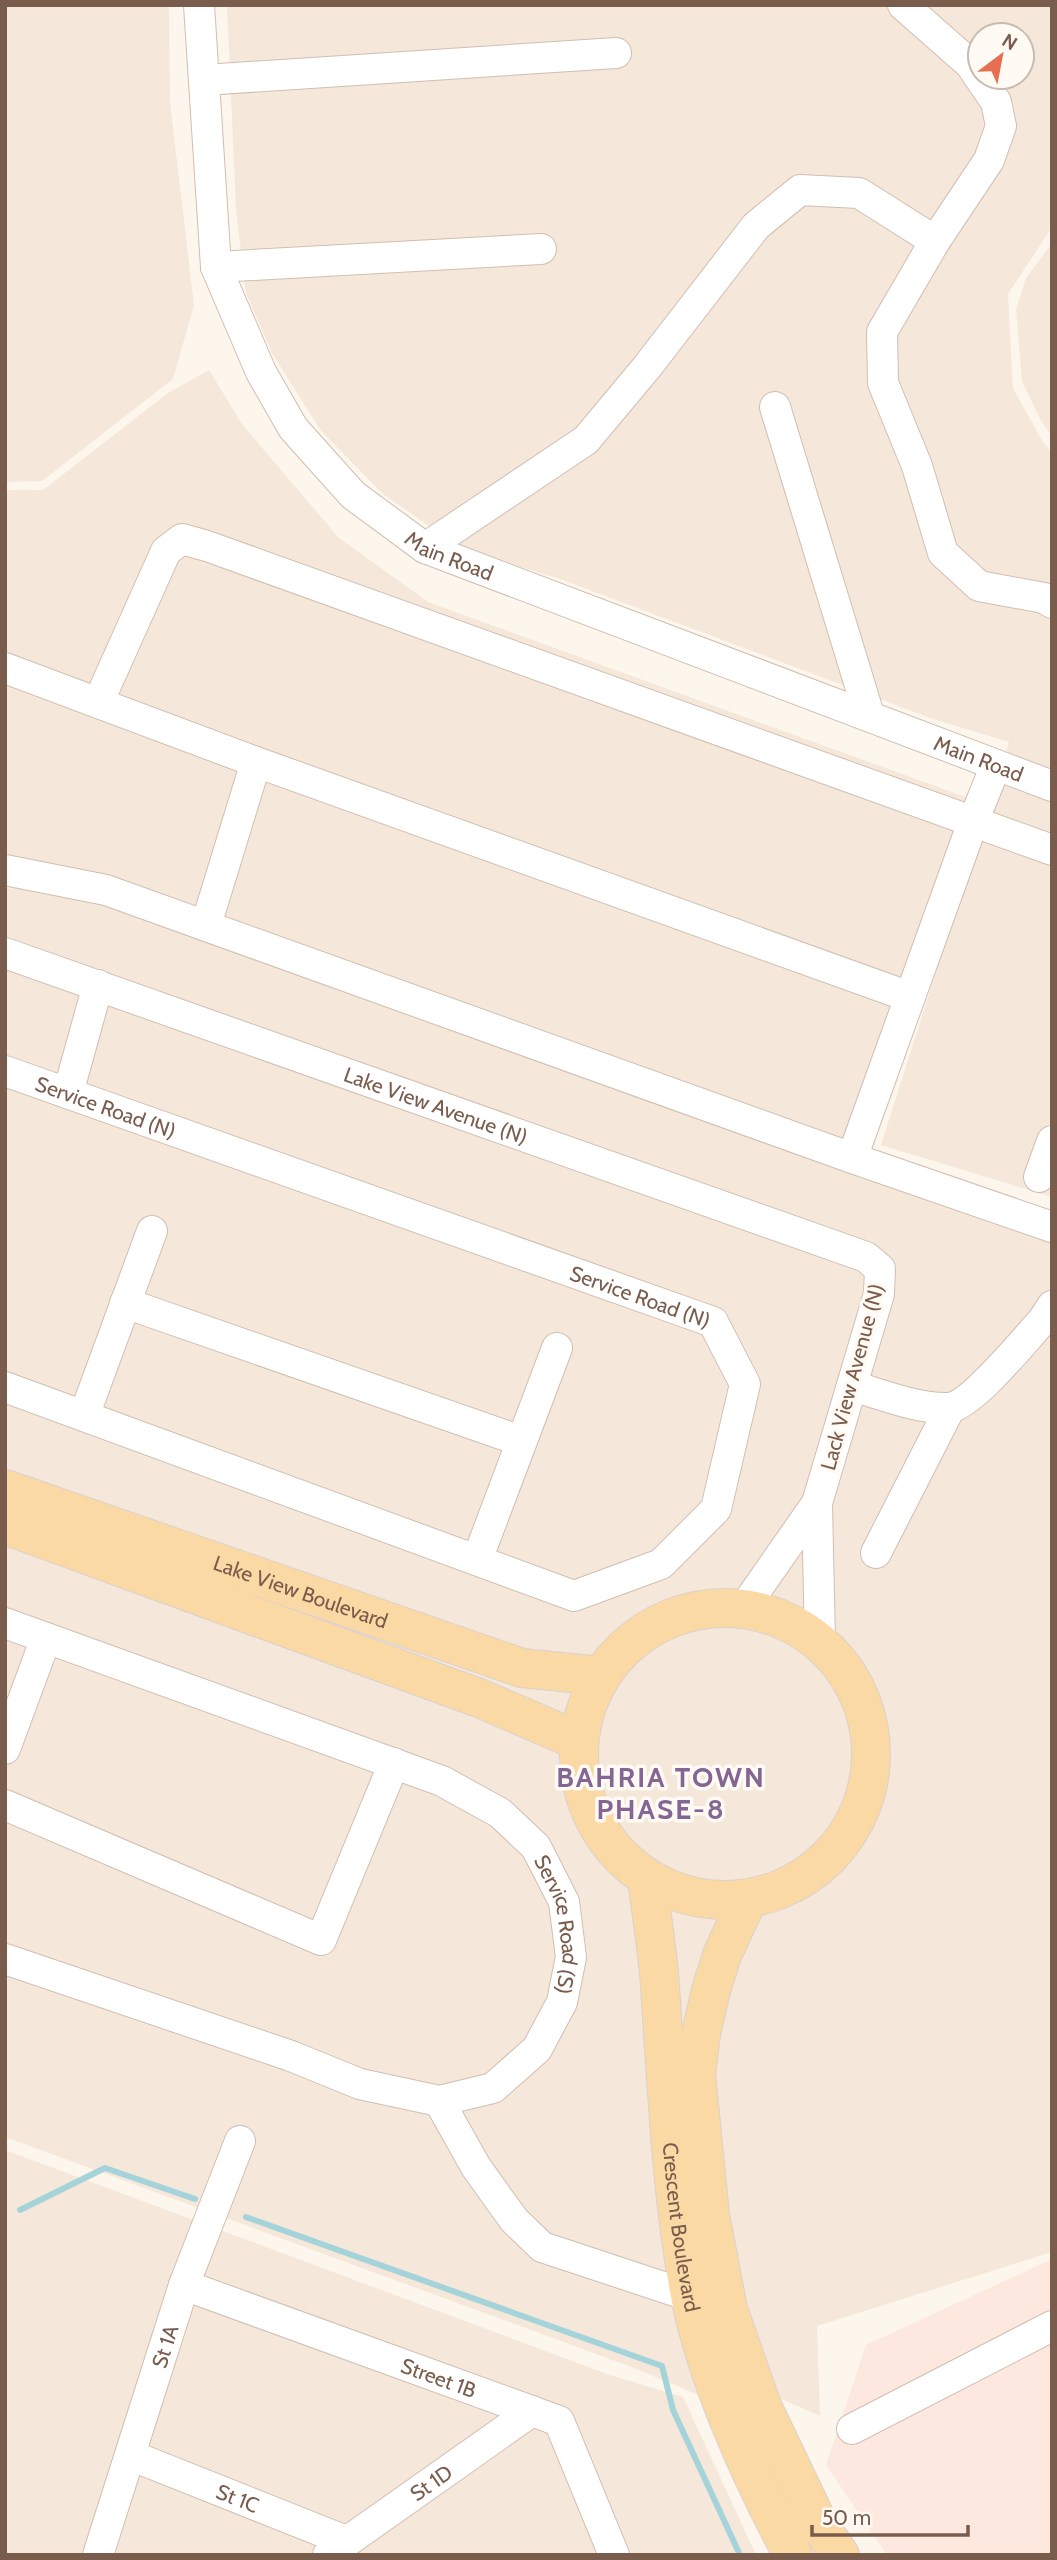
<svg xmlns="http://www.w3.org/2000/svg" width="1057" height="2560" font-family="Cabin,sans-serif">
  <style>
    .residential { fill: #f5e8da; fill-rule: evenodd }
    .commercial { fill: #fde8e0 }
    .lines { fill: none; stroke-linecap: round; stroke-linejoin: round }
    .stream { stroke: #a5d3da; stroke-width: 6 }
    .minor-casing { stroke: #d1beb0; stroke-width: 32 }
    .major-casing { stroke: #dad1cd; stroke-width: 40 }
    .minor { stroke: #fff; stroke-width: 30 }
    .major { stroke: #fbd9a5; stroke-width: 38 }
    .labels { text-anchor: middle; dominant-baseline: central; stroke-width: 7; stroke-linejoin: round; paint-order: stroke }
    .street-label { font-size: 21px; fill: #7a5c4d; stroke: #fffaf3 }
    .district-label { font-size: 28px; font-weight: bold; letter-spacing: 2px; fill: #846695; stroke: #fffaf3 }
  </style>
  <rect width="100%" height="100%" fill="#fdf6ec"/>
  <!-- residential -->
  <path class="residential" d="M5,5H169L170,102L194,305L173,379L42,481L5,482Z
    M227,5H1052V227L1008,294L1013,388L1043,442L1052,453V1197L881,1145L1009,742L933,719L560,579L462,549L383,494L321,431L272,353L246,293L236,210ZM980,35H1022V77H980Z
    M1052,243V437L1039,417L1022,381L1016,310L1026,278Z
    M209,370L242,424L338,537L428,602L971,799L860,1154L1052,1215V2252L817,2326L820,2416L777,2397L725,2406L629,2366L5,2137V887L16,890L5,886V490H43L168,393Z
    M5,2150L610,2375L683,2397L756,2555H5Z"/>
  <!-- commercial -->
  <path class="commercial" d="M1052,2259V2555H887L826,2465L866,2345Z"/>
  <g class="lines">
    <!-- stream -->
    <path class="stream" d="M20,2210L105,2168L195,2199
      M246,2217L662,2366L673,2410L740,2555"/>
    <defs>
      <g id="minor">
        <path id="s1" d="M199,5L216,267L261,372L293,428L353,495L425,548L1052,786"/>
        <path d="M903,5L970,64L996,102L1001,126L989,160L935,241L882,332L883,383L917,466L943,553L979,586L1044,598L1052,603"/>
        <path d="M204,80L616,53"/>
        <path d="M216,267L541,249"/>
        <path d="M775,407L869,715"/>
        <path d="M425,548L586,440L647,367L756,226L800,190L859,193L935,241"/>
        <path d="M5,668L256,762L910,997"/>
        <path d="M98,703L166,551L182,539L207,546L1052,850"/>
        <path d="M5,870L106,890L852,1158L1052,1227"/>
        <path d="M206,925L256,762"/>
        <path id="s2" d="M5,953L866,1257L880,1269L879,1294L817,1503L820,1643"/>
        <path id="s3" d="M5,1071L713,1322L745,1384L716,1509L661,1564L574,1596L5,1387"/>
        <path d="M68,1093L98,985"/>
        <path d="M852,1158L973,822L996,765"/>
        <path d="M1039,1177L1052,1141"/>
        <path d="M125,1303L521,1441"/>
        <path d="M852,1386C881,1394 917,1409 948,1408C972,1406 1025,1339 1043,1320L1052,1306"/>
        <path d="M84,1416L152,1231"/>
        <path d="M876,1553L950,1408"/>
        <path d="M477,1560L557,1348"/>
        <path d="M743,1609L817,1503"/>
        <path id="s4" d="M5,1623L442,1781L500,1813L536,1847L564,1902L571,1957L562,2002L537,2049L493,2088L439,2101L360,2084L291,2056L5,1959"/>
        <path d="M5,1749L46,1638"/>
        <path d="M5,1805L321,1940L394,1763"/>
        <path d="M439,2101L476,2167L514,2220L542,2247L708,2302"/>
        <path id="s5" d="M184,2285L559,2421L614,2555"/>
        <path d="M852,2429L1052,2326"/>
        <path id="s6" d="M130,2455L346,2541"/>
        <path id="s7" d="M98,2555L184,2285L240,2141"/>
        <path id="s8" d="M328,2555L532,2411"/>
      </g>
      <g id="major">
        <path id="s9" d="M5,1489L522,1668L601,1676"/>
        <path d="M5,1525L479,1698L579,1741"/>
        <circle cx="725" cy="1754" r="146"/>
        <path id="s10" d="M647,1879C651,1910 656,1942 659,1973C667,2081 670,2188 690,2295C706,2378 752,2480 793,2555"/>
        <path d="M748,1899L722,1955L711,1990L701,2034L696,2074L710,2215L728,2309L762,2406L818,2523L840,2555"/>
      </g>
    </defs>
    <!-- minor casing -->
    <use href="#minor" class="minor-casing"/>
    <!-- major casing -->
    <use href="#major" class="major-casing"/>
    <!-- minor -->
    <use href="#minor" class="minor"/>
    <!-- major -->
    <use href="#major" class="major"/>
  </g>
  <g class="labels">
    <!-- street labels -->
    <g class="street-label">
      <text stroke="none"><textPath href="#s1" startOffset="646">Main Road</textPath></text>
      <text stroke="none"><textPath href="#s1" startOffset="1213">Main Road</textPath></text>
      <text stroke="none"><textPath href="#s2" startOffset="457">Lake View Avenue (N)</textPath></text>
      <text stroke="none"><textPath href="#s3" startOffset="107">Service Road (N)</textPath></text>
      <text stroke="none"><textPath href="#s3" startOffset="674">Service Road (N)</textPath></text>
      <text transform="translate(852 1377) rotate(-75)">Lack View Avenue (N)</text>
      <text stroke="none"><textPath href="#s9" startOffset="313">Lake View Boulevard</textPath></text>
      <text stroke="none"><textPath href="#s4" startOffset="663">Service Road (S)</textPath></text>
      <text stroke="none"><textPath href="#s10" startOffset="350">Crescent Boulevard</textPath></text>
      <text stroke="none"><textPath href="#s7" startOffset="219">St 1A</textPath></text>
      <text stroke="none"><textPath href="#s5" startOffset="271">Street 1B</textPath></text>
      <text stroke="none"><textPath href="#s8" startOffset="126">St 1D</textPath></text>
      <text stroke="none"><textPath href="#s6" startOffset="116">St 1C</textPath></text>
    </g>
    <!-- district labels -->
    <g class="district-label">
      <text x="661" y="1777">BAHRIA TOWN<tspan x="661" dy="32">PHASE-8</tspan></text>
    </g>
  </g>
  <!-- border -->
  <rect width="1057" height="2560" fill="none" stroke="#7a5c4d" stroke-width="14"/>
  <!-- north arrow -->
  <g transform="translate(1001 56) rotate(32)"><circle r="33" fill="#fffaf3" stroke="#cabbb1" stroke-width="2"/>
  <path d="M0-5L12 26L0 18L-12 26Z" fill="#e76f51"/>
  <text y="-10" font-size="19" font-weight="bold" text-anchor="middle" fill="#7a5c4d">N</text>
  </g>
  <!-- scale -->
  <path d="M812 2525v10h156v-10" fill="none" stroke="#7a5c4d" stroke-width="3.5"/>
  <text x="822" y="2525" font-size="21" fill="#7a5c4d" stroke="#fffaf3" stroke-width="5" paint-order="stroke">50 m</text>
</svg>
